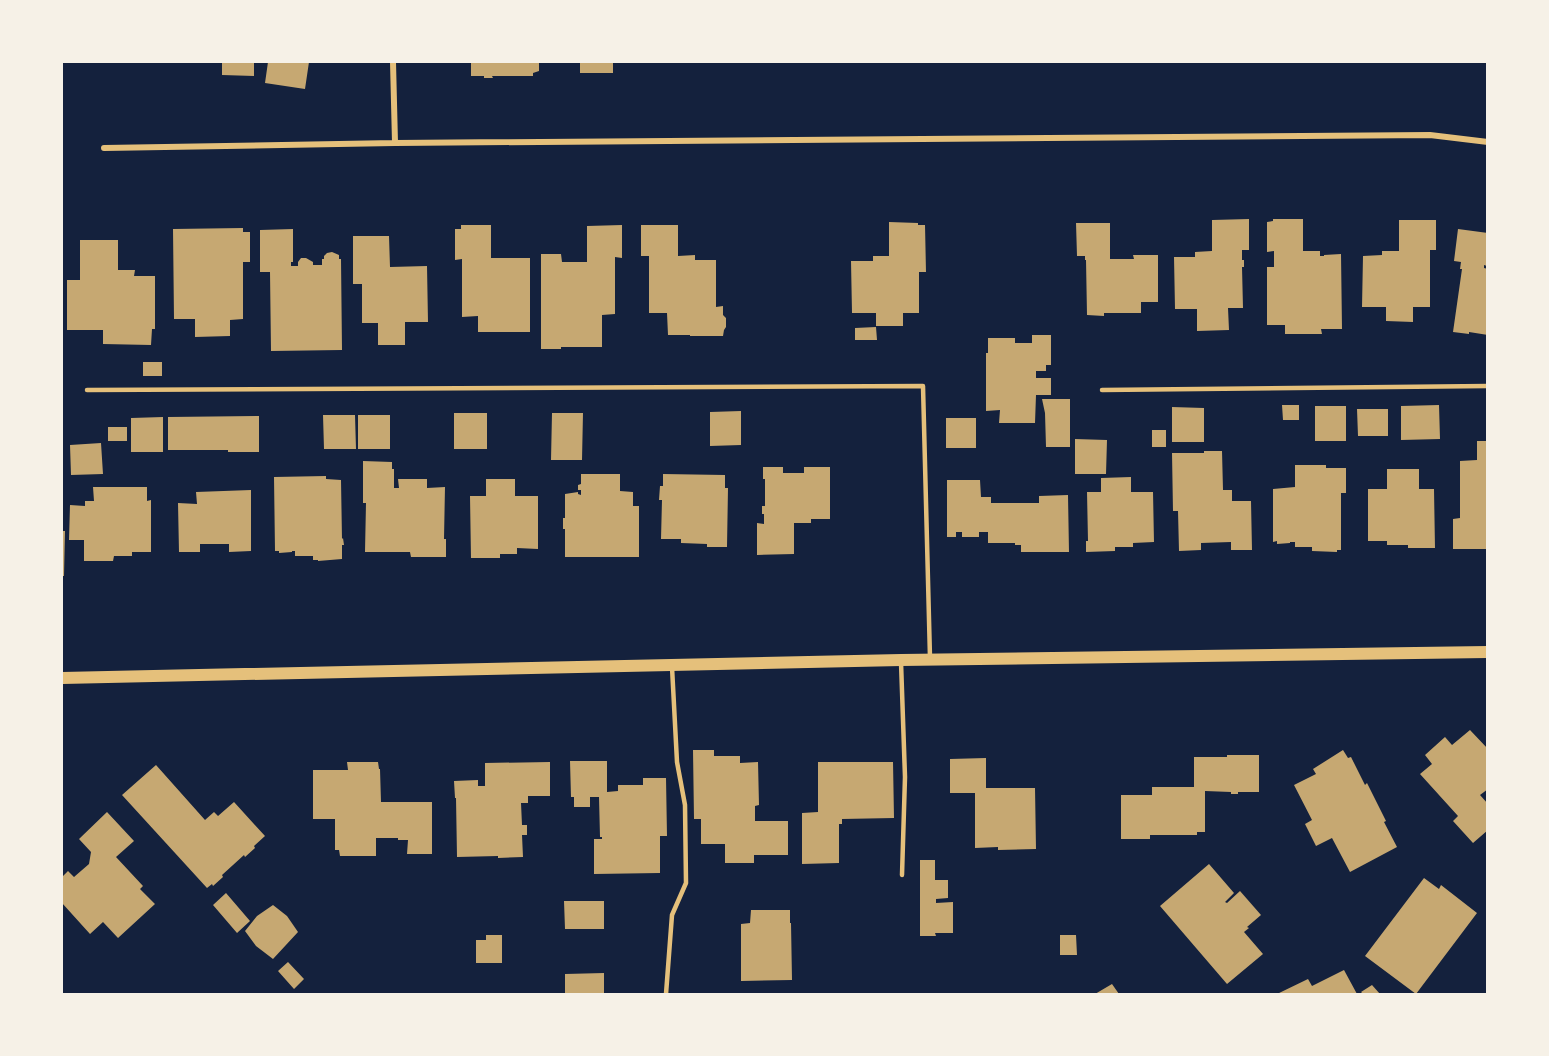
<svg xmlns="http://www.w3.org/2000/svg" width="1549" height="1056" font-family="'Asap Condensed',sans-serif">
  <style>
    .building { fill: #c6a872 }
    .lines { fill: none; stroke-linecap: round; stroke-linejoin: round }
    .service { stroke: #e5c07b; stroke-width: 4.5 }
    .minor { stroke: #e5c07b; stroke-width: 6 }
    .secondary { stroke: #e5c07b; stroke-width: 12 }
  </style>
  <rect width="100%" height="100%" fill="#14213d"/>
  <!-- building -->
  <path class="building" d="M222,62H254V76L222,75Z
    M268,62H309L305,89L265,83Z
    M471,62H539V71L533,73V76H492L493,78H484V76H471Z
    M580,62H613V73H580Z
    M1249,219V250H1242V260H1244V267H1242L1243,308H1228L1229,330L1197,331V309H1175L1174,257H1195V252L1212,251V220Z
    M1273,219H1303V251H1320V256H1324V255L1341,254L1342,329H1321L1322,334H1285V325H1267V267H1274V251L1267,252V222L1273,221Z
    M1399,220H1436V250H1430V307H1413V322L1386,321V307H1362L1363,256L1382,255V251H1399Z
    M889,222L918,223V225H925L926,272H919V313H903V326H876V313H852L851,261H873V256H889Z
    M1076,223H1110V259H1134L1133,255H1158V302H1141V313H1104V316L1087,315L1086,260H1085V256H1077Z
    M461,225H491V258H530V332H478V316L462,317V259L455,260V229H461Z
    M622,225V258L615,257V314L602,315V347H561V349H541V254H561L562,262H587V226Z
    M641,225H678V256L695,255V260H716V307L723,306V315L726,318V327L724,330L723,336H690V335H668L667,313H649V256H641Z
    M243,228V232H250V262H243V319L230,320V336L195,337V319H174L173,229Z
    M293,229V262H291V266H298V262L301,258H306L313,262V265H322V259H324V256L327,253L332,252L339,255V259H341L342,350L271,351L270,272H260V230Z
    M1458,229L1488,233V262L1487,266L1484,265V268L1488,269V335L1469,332V334L1453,332L1462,269H1460L1461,262L1454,261Z
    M353,236H389L390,267L427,266L428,322H405V345H378V323H362V284H353Z
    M80,240H118V270H135L134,276H155V329H152L151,345L103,344V330H67V280H80Z
    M876,327L877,340H855V328Z
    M1032,335H1051V365H1046V371H1036V378H1051V395H1036L1035,423H999L1000,410L986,411V353H988V338H1015V343H1032Z
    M143,362H162V376H143Z
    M1042,399H1070V447H1046L1045,413Z
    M1282,405H1299V420H1283Z
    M1439,405L1440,439L1401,440V406Z
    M1315,406H1346V441H1315Z
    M1172,407L1204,408V442H1172Z
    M1357,409H1388V436H1358Z
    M741,411V445L710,446V412Z
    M454,413H487V449H454Z
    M552,413H583L582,460H551Z
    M323,415H355L356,449H324Z
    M358,415H390V449H358Z
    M259,416V452H228V450H168V417Z
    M163,417V452H131V418Z
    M946,418H976V448H946Z
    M108,427H127V441H108Z
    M1152,430H1166V447H1152Z
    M1075,439L1107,440L1106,474H1075Z
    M1477,441H1488V549H1453V519L1460,518V461L1477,460Z
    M101,443L103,474L71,475L70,445Z
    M1204,451H1222L1223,490H1232V501H1251L1252,550H1231V542L1201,543V550L1179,551L1178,511H1173L1172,453H1204Z
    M363,461L392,462V469H394V488H399L398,479H427V488L445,487L444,539H446V557H411L410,552H365L366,503H363Z
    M1295,465H1326V468H1346V493H1341V550H1337V552L1312,551V547H1295V542H1290V543L1277,544V541L1273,542V489L1295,487Z
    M763,467H783V473H804V467H830V519H811V523H794V554L757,555V523L764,524V514H762V506H765V479H763Z
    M1387,469H1419V489H1434L1435,548H1408V545H1387V541H1368V489H1387Z
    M581,474H620V491L633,492V506H639V557H565V529H563V518H565V494L578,492V494L581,495V490H578V485L581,484Z
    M663,474L725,475V488H728L727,547H707V544L681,543V539H661L662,500H659L660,486H663Z
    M326,476V479L341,480L342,539L343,538L344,545H342V559L318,561V560H313V556H295V551H292V552L279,553V551H275L274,477Z
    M1131,477V492H1153L1154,542L1133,543V547H1115V551L1086,552V541H1088L1087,492H1101V478Z
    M486,479H515V496H538V549L517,548V554H500V558H471L470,496H486Z
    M947,480H980L981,497H991V503H1039V496L1068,495L1069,552H1021V545H1015V543H988V532H979V537H962V532H956V537H947Z
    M93,487H147V501L151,500V552H132V556H114L113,561H84V540H69L70,505L85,506V501H94Z
    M251,490V551L229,552V544H200V552H179L178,503L197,504L196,492Z
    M62,531H65L64,576H62Z
    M1470,730L1488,749V789L1480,795L1488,804V830L1473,843L1453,821L1458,816L1420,774L1432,764L1425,755L1445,737L1452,745Z
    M693,750H714V756H740V763L758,762L759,805L755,806V821H788V855H754V863H725V844H701V819H694Z
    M1343,750L1348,758L1351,757L1365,785L1367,783L1386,821L1384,822L1397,847L1350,872L1332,838L1316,846L1305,824L1312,820L1294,785L1316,774L1313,769Z
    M1227,755H1259V792H1238V794H1231V792L1205,791V832H1197V835H1150V839H1121V795H1152V787H1194V757H1227Z
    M986,758V788H1035L1036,849L998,850V847L975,848V793H950V759Z
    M570,761H607V792L618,791V785H643V778H666L667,836H660V873L594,874V839H602V837H600L599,797H590V807H574V797H571Z
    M347,762H378L379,769H380L381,802H432V854H407L408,840H398V838H376V856H340L339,850H335V819H313V770H348Z
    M550,762V796H528V803H521L522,825H527V835H522L523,857L498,858V856L457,857L456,798H455L454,781L478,780V786H485V763Z
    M818,762H893L894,818L842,819V824H839V863L802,864V813L818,812Z
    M156,765L205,820L214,812L218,816L234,802L265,836L254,846L255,848L245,857L244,855L222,875L223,877L213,886L212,884L207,888L122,795Z
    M107,812L134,841L116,857L143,886L140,889L155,904L118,938L103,922L90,934L62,903V877L68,871L74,877L89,864L91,852L79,839Z
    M920,860H935V880H948V898L936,899V903L953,902V933H935L936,936H920Z
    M1209,864L1234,893L1225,902L1227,903L1240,891L1261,915L1247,927L1249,928L1244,932L1263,954L1227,984L1160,906Z
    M1424,878L1439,889L1441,885L1477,913L1416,994L1365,956Z
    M226,893L250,921L237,933L213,905Z
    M564,901H604V929H565Z
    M273,905L287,916L298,932L273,959L256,946L245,931L257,916Z
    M751,910H790V923H791L792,980L741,981V924L750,923Z
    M486,935H502V963H476V940H486Z
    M1060,935H1076L1077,955H1060Z
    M288,962L304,979L294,989L278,971Z
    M1344,970L1357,994H1277L1308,979L1312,986Z
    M604,973V994H565V974Z
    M1112,984L1119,994H1095Z
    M1372,985L1380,994H1363L1361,992Z"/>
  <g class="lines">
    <!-- service -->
    <path class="service" d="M87,390L923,386L930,658
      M1102,390L1488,386
      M901,662L905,777L902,875
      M666,994L672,915L686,883L685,805L677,762L672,667"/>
    <!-- minor -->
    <path class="minor" d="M393,62L395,143
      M104,148L395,143L1430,135L1488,142"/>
    <!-- secondary -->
    <path class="secondary" d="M62,678L901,660L1488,652"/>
  </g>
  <!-- border -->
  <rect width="1549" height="1056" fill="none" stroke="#f6f1e7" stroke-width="126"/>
</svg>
